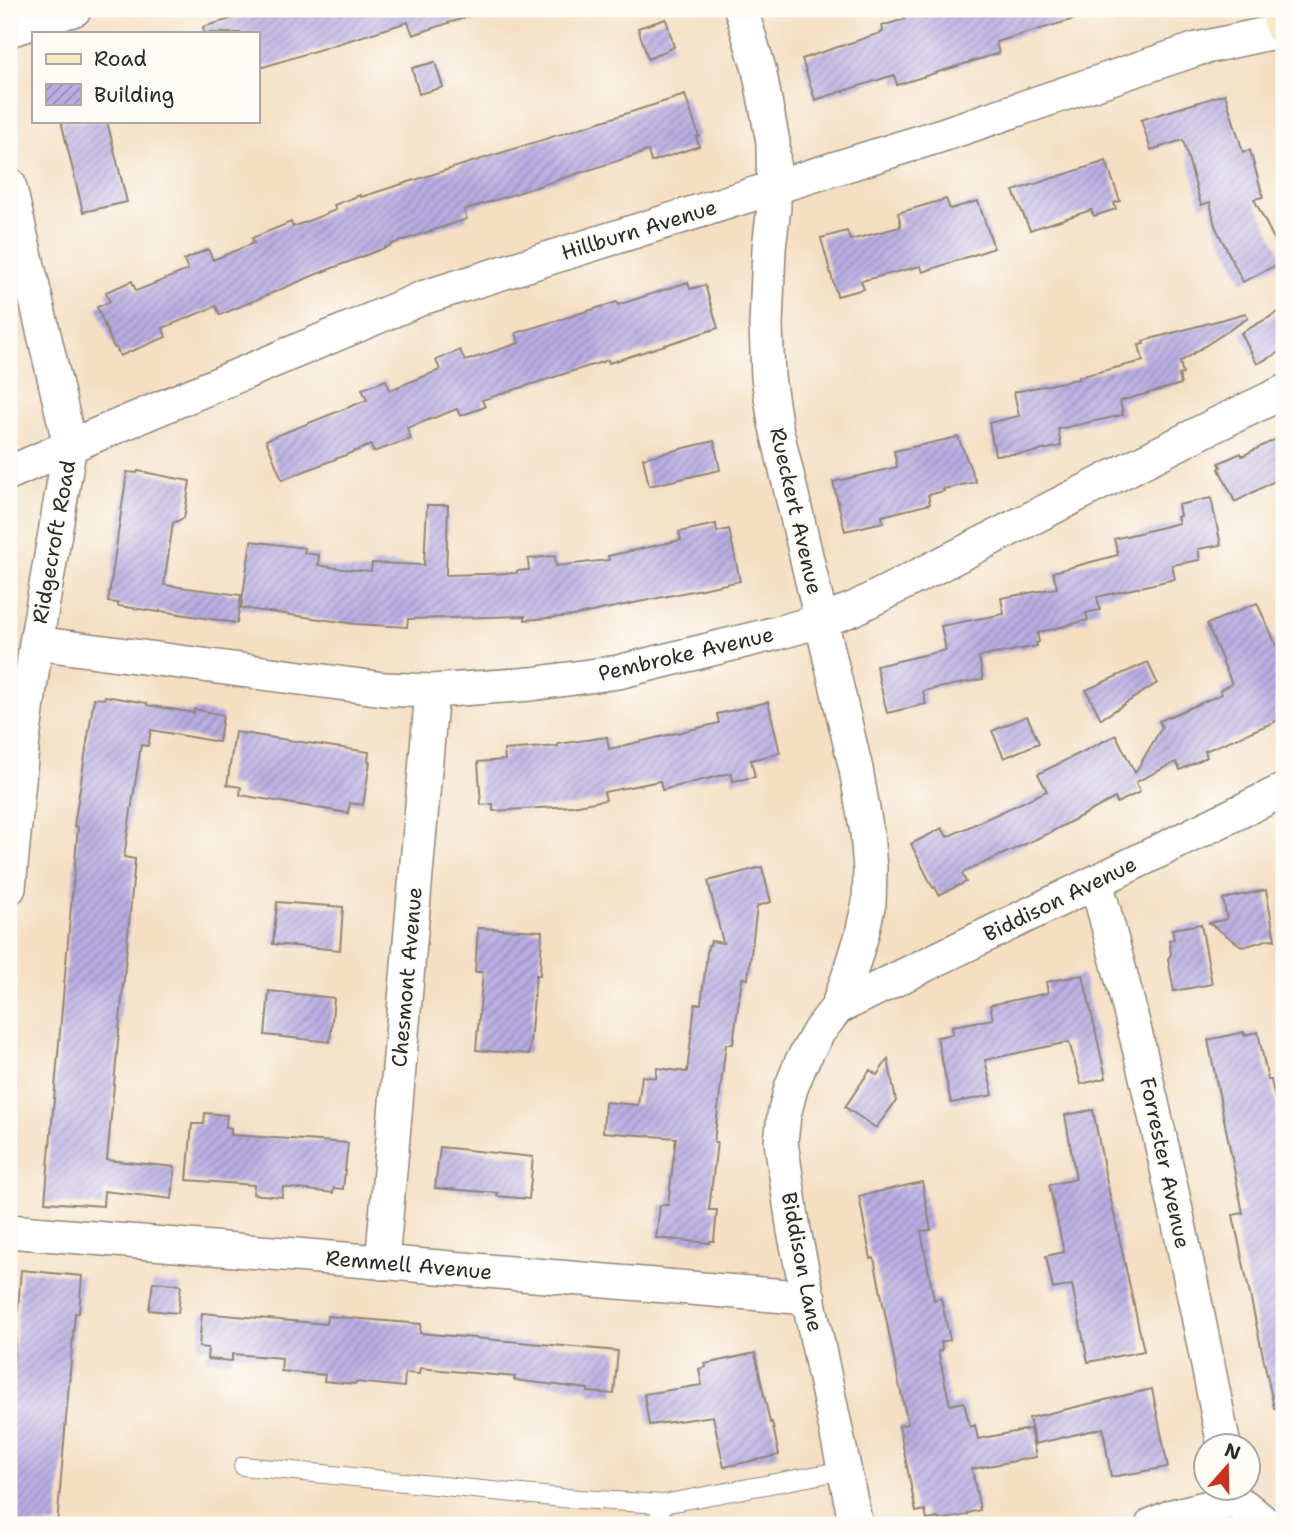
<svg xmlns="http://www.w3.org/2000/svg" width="1293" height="1534" font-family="'Shantell Sans',sans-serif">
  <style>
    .building { fill: url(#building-hatch) }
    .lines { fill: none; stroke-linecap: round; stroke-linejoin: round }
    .service-casing { stroke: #908577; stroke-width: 20 }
    .minor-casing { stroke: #908577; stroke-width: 36 }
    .secondary-casing { stroke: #908577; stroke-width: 41 }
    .service { stroke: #fff; stroke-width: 18 }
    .minor { stroke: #fff; stroke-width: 33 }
    .secondary { stroke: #f8e8c3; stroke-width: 38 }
    .labels { text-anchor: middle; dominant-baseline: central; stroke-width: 5; stroke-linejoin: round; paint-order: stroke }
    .street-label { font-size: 21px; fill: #2b2b2b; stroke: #fdfcf7 }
  </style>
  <defs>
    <pattern id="building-hatch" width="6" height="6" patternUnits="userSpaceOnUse" patternTransform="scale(1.75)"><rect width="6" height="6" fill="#b8ade2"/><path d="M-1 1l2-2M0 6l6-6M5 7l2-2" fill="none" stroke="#968db7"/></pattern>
  </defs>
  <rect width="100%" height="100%" fill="#fdfcf7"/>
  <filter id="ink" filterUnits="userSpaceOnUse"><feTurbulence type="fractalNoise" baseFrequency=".0143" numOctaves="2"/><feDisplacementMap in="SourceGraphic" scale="14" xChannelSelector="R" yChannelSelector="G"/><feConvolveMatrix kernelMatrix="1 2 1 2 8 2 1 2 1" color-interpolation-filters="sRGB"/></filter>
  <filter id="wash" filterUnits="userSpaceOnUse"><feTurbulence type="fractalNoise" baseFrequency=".00686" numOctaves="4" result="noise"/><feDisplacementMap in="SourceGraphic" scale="28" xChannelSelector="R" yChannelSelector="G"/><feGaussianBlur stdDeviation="1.57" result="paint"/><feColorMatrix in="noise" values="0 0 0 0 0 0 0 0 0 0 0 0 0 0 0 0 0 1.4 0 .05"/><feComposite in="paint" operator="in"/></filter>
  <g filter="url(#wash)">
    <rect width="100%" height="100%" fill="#f4dfc3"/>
    <g id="blocks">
      <!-- building -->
      <path class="building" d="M265,9H478V13L413,35L408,22L257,69V33H204L203,27Z
        M902,9H1084L1085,16L996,42L999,53L897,85L894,75L815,100L802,59L883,32L882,26L905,19Z
        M666,19L674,47L648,59L638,28Z
        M435,62L443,87L419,94L412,68Z
        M1225,94L1243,152L1250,150L1263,197L1254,199L1284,259V261L1243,282L1215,226L1210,202L1201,205L1183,140L1151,150L1141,120Z
        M685,95L699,136L696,137L699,146L651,162L648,151L464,210L467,219L392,244V245L317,274L220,315L216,306L163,328L166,337L120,356L116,347L114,348L97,307L110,302L106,292L132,281L136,291L188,270L184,260L208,249L213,260L254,243L252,238L291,222L293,227L336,210L334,205L360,195L361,197Z
        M61,121H107L127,202L83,212Z
        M1106,161L1120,201L1114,203L1116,209L1094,216L1091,210L1030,230L1013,191Z
        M946,199L950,209L978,201L994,248L923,272L921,266L861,281L864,289L837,296L821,238L847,231L850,240L900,227V225H901L898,213Z
        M688,282L690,289L705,285L718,328L609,363L608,360L482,400L485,407L460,416L457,409L407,428L411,439L373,452L371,445L282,480L266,440L367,400L362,389L386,380L390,390L440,370L436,360L460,350L465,361L519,343L516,333L617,302L618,305Z
        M1284,309V350L1257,364L1241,333Z
        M1246,313L1248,318L1180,362L1183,374L1179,375L1181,384L1120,401L1123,415L1058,429L1061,446L1029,453L995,455L989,423L1019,416L1014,392L1078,379V377L1143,361L1139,345L1144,344L1143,341Z
        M1284,435V476L1235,502L1219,469L1221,467L1219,463L1241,453L1242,456Z
        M958,437L976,482L943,489L944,491L928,495L930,504L882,516L883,522L845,531L833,482L897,467L894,451Z
        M714,441L720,470L649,486L643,458Z
        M138,471L190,481L184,518L173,523L164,585L241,595L237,623L160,611V612L118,606V603L108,602L127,472L137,473Z
        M1211,498L1221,545L1198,549L1200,560L1172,565L1175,579L1097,597L1100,610L1086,613L1088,620L1037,633L1039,642L1036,643L1037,646L979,657L983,679L923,691L926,704L887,713L876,666L946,650L941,626L1004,614L1001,598L1057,588L1053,572L1118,555L1114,539L1179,523L1177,517L1180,516L1178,505Z
        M427,505H448L446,575L517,573V571L529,570L528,559L542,557L555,556L556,566L609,560L608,556L681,540L679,532L716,524L717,532L729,529L740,581L572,616L525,620V616L408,619L407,627L356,624L241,608L251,541L305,548L304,553L319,555L318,565L343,569L371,571L372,563L424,565Z
        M1257,603L1284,662V718L1205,751L1207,757L1180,770L1176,762L1136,782L1140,792L1117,803L1115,798L1049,833L964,872L962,874L966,882L939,895L935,887L933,888L911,844L942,828L947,837L1047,791L1038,774L1116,735L1135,773L1162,727L1159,721L1222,694L1220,690L1232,684L1207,624Z
        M1148,662L1157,683L1101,719L1086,690Z
        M105,696L147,703V705L194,713V709L223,715L219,742L151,730L148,746L141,745L124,857L135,859L107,1160L175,1167L172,1199L104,1191L103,1206L45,1202L78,827L74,826L94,698L104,699Z
        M768,702L780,753L751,760L755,777L733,781L731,773L662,790L660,781L604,792L606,800L572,806L493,811V804L481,805L478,762L505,760L504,750L558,746V744L607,737L609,749L719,723L717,714Z
        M1027,716L1039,743L1004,758L992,731Z
        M235,732L369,752L368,762H370L363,805L350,803L348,813L240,795L241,787L227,785Z
        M762,867L771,902L757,906L748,979L742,978L733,1044H726L714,1142H717L709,1210H717L714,1241H710V1243L656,1238L660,1205H668L676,1138L603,1132L605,1102L638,1105L642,1076L656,1078L657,1068L687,1072L695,1004H701L708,945H710L711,941L723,943L708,881Z
        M1266,890L1275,940L1270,939L1243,947L1209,923L1227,919L1223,899Z
        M277,902L343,907L340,950L273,944Z
        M1201,924L1212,984L1174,991L1168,959L1171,954L1169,940L1174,939L1172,929Z
        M478,928L542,931L540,975H536L529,1054L476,1050L483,972H475Z
        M1083,975L1106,1078L1081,1084L1069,1042L985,1060L993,1095L951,1103L937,1037L953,1034L952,1026L993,1019L990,1005L1048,993L1046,982Z
        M269,991L334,998L330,1042L265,1035Z
        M1244,1032V1035L1258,1032L1268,1080H1271L1284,1141V1407L1274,1408L1233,1215L1243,1213L1208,1040Z
        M888,1059L896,1101L876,1128L845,1107L870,1070L877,1075Z
        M1093,1110L1105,1173L1144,1351L1088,1362L1072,1285L1053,1289L1046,1256L1064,1252L1049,1185L1076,1179L1065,1115Z
        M205,1113L227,1115L226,1127L231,1128V1135L348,1143L343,1189L334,1188L333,1193L283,1187L282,1197L253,1194L254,1185L187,1180L192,1124H204Z
        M440,1147L533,1157L529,1199L497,1196L498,1193L435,1188Z
        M922,1182L931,1230L921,1231L934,1300L941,1298L950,1340L941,1342L942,1350L938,1351L950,1405L964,1402L970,1427L975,1425L978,1439L1030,1429L1036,1457L972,1469L980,1510L968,1513V1515L939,1520L938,1518L927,1520L925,1510L916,1512L899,1426L908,1424L898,1379L874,1258L871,1259L867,1239L859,1196Z
        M21,1270L82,1276L79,1313H75L57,1525H9V1422Z
        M153,1282L181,1285L178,1313L149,1310Z
        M202,1313L326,1324L327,1316L421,1324L420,1333L618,1351L614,1394L588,1392V1389L514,1380L515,1377L420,1368L419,1374L405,1373L404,1387L356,1382L355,1384L324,1381L325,1375L281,1371L282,1358L232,1354V1361L207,1359L208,1348L199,1347Z
        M755,1353L770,1423L772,1422L779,1455L724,1467L713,1416L649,1425L644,1394L702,1385L699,1369L706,1367L705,1364Z
        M1152,1389L1168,1467L1111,1477L1103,1428L1035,1444L1029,1418Z"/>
    </g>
  </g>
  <g filter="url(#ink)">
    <use href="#blocks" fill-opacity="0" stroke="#908577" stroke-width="2"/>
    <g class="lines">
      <defs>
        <path id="service" d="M243,1466L563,1498L663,1504
          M656,1525L663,1504L845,1470"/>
        <path id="minor" d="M741,9L759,69L773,142L774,207L769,248L766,325L768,377L775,423L856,769L867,833L870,869L869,903L861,938L853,964L837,1008L819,1031L801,1063L791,1088L784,1115L781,1142L794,1231L856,1525
          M9,30L75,9
          M9,184L70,446L36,643L22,748L9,888
          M9,473L70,446L425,297L942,135L1197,49L1284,30
          M36,643L384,689L432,691L531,684L618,672L777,633L820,621L853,609L1211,427L1284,392
          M1096,882C1148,1068 1187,1257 1224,1446
          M837,1008L1284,790
          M9,1231L809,1298
          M382,1263L432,691
          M1234,1501L1244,1506L1267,1525
          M1152,1525L1172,1516L1234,1501"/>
        <path id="secondary" d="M1280,9L1284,26"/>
      </defs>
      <!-- service casing -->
      <use href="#service" class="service-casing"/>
      <!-- minor casing -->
      <use href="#minor" class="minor-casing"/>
      <!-- secondary casing -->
      <use href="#secondary" class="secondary-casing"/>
      <!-- service -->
      <use href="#service" class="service"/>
      <!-- minor -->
      <use href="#minor" class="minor"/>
      <!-- secondary -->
      <use href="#secondary" class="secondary"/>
    </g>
  </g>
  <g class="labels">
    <!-- street labels -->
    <g class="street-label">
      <text transform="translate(639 230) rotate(-17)">Hillburn Avenue</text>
      <text transform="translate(796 511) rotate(77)">Rueckert Avenue</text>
      <text transform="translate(54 542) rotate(-80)">Ridgecroft Road</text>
      <text transform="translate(686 654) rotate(-13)">Pembroke Avenue</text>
      <text transform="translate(1060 899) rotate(-26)">Biddison Avenue</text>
      <text transform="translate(407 977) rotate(-85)">Chesmont Avenue</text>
      <text transform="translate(1165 1163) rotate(78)">Forrester Avenue</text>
      <text transform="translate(802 1262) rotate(79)">Biddison Lane</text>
      <text transform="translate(409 1265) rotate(5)">Remmell Avenue</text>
    </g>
  </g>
  <!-- margin -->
  <rect width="1293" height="1534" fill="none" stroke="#fdfcf7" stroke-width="35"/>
  <!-- legend -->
  <rect x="32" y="32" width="228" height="91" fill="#fdfcf7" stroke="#a9a8a5" stroke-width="2"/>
  <rect x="46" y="54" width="35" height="10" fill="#f8e8c3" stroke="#a9a8a5" stroke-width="2"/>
  <text x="94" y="66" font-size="21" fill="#2b2b2b">Road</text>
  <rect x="46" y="84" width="35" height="21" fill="url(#building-hatch)" stroke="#a9a8a5" stroke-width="2"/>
  <text x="94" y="102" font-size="21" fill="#2b2b2b">Building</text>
  <!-- north arrow -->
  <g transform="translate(1227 1467) rotate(20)"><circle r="33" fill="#fdfcf7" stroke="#a9a8a5" stroke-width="2"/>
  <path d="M0-5L12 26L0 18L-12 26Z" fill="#c8321e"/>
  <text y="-10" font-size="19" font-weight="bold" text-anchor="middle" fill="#2b2b2b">N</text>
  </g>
</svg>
